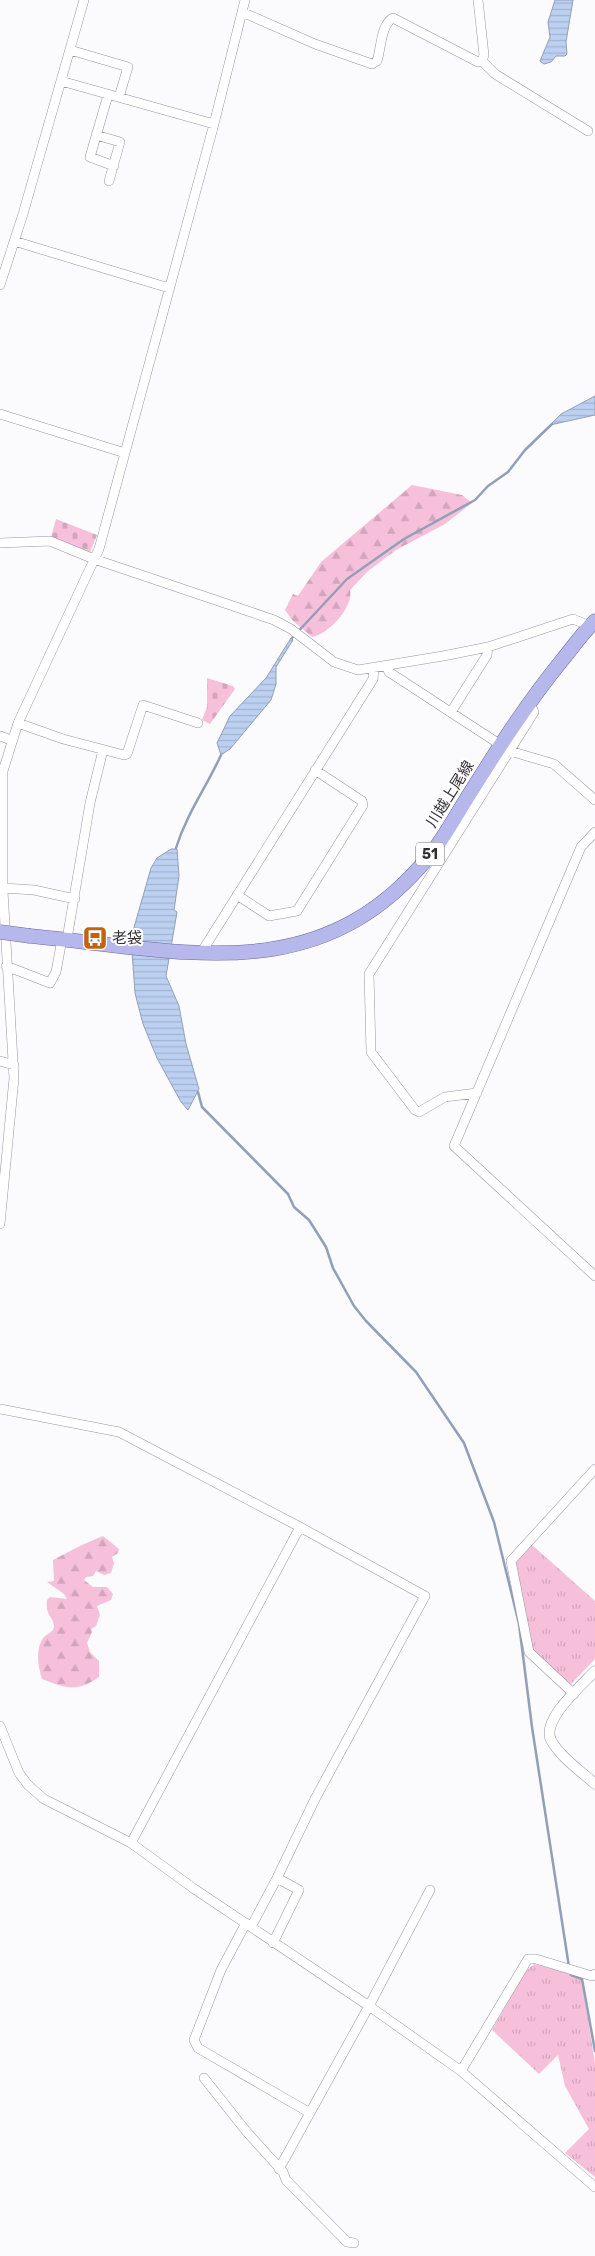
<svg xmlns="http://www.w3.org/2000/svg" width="595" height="2256" font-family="Rubik,'Noto Sans JP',sans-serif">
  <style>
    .forest { fill: url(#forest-firs) }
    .cemetery { fill: url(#cemetery-stones) }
    .park { fill: url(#park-tufts) }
    .water { fill: url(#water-rules); stroke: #929fb8 }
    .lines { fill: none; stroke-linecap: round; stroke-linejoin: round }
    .stream { stroke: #929fb8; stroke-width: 2.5 }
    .minor-casing { stroke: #9a94a4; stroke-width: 10 }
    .tertiary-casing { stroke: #9a94a4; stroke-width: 11 }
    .primary-casing { stroke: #6868a1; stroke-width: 15 }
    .minor { stroke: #fff; stroke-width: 9 }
    .tertiary { stroke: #fff; stroke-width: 10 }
    .primary { stroke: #b6b7ea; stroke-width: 14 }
    .primary-bridge-casing { stroke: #6868a1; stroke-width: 15; stroke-linecap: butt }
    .primary-bridge { stroke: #b6b7ea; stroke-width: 14 }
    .labels { text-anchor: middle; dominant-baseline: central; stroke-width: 4; stroke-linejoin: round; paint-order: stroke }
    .shield { fill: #fff; stroke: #6f6d71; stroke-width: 1 }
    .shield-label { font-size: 14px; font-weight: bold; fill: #312e34 }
    .street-label { font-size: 15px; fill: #312e34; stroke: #fff }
    .poi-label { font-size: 15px; fill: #312e34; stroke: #fff; text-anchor: start }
  </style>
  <defs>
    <pattern id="forest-firs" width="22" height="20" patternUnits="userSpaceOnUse" patternTransform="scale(1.25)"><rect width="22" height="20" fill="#f6c0db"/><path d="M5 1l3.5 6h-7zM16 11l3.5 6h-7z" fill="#d3a5bd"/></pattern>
    <pattern id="cemetery-stones" width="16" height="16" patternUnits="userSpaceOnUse" patternTransform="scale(1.25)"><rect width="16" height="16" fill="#f6c0db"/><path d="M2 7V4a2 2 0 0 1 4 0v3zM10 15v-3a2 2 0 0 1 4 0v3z" fill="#d3a5bd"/></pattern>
    <pattern id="park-tufts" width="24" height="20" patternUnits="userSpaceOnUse" patternTransform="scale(1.25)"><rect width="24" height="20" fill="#f6c0db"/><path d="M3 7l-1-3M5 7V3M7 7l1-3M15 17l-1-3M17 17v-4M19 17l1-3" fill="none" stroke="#d3a5bd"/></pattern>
    <pattern id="water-rules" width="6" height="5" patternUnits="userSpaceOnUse" patternTransform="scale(1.25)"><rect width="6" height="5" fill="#bcd0f1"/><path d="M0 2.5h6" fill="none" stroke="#a2b3cf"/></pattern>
  </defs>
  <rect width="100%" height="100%" fill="#fbfafd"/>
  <!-- forest -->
  <path class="forest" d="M412,485L462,495L472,503L445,524L396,550L368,571L350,590C354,606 329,634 312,637L292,620L285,610L293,594L298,596L321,562Z
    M103,1536L119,1549L118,1553L112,1557L114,1563L111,1573L104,1575L96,1571L93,1576L86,1577L84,1580L93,1587H107L113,1594L111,1600L97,1606L100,1615L96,1626L91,1629L92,1632L87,1643L90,1652L99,1661V1677C77,1693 65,1688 42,1679C38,1667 35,1648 44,1637C48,1633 54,1632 54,1626C53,1616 45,1616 47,1600L50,1597L67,1599L64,1594L47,1582L54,1581L53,1560C70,1551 85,1543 103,1536Z"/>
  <!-- cemetery -->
  <path class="cemetery" d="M56,519L97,535L90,552L51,537Z
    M207,678L233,686L235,689L210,724L202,720L207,707Z"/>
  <!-- park -->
  <path class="park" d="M531,1544L595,1601V1659L571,1684L531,1651L515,1562Z
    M534,1964L581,1976L595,2063V2177L565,2153L589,2129L565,2086L558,2055L539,2074L492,2030L525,1972Z"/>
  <!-- water -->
  <path class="water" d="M555,0H573L566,42L567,54L565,56H556L551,62L544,64L540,61L550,37L548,22Z
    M595,396V415L550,425L561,414Z
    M291,638L293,640L276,667V684L271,700L230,749L221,755L217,743L230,716L266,678Z
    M171,849H177L179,876L174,910L177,912L166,976L179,1006L186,1044L199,1089L188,1110L181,1102L157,1058L143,1024L135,993L131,938L151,868L157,858Z"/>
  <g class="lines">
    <!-- stream -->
    <path class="stream" d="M292,638L347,579L404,539L475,500L488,486L508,472L525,450L552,424
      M176,848C187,813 206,788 221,755
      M198,1092L202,1107L288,1194L294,1207L309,1220L326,1247L333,1268L354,1306L366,1321L416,1372L464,1443L494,1522L519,1624L532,1727L569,1967
      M570,1973L571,1975L582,1979L595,2051"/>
    <defs>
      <path id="minor" d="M242,12L315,44L372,64L377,61C381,49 381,24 393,18L478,62L482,61L484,55L478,0
        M70,50L128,67L119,97
        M482,61L495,74L588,131
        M61,81L214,124
        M108,95L90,157L114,166
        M96,135L120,142L109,181
        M14,241L169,288
        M0,285L23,214L84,0
        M0,414L125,453
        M0,543L50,541L94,559L239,608L274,620L291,629L334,662L358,670L443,656L488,647L573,619L590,626
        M386,666L389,672L510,751L554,764L595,800
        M451,712L487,655L488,647
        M18,723L63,739L124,755L127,754L143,705L198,723
        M0,736L11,740
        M595,832L581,847L454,1146L595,1276
        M3,888L34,890L75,899
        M237,895L269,916L297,911L363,805L362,801L315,770
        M67,939L90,803L103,750
        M201,953L373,679L374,668
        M6,966L50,983L56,972L62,939
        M0,1061L14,1065
        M477,1093L445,1097L419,1112L415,1110L371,1052L369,974L534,712L529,702
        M0,1224L14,1078L3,891V771L18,723L99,549L214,124L245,0
        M0,1409L119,1432L300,1527L131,1843
        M574,1694L529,1652L511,1561L595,1469
        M0,1726L19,1773L28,1785L44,1799L131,1843L193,1888L369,2006L461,2071L595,2187
        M246,1923L221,1970L194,2040L198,2048L310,2113
        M251,1927L277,1878L315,1799L425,1596L300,1527
        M273,1943L299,1890L277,1878
        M461,2071L528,1959H536L592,1976L595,1974
        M204,2078L246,2131L283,2172L286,2180L347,2242L354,2243
        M279,2169L369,2006L430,1890"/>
      <path id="tertiary" d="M595,1671C582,1685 541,1720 551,1740C560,1757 581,1771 595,1784"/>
      <path id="primary" d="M30,936C182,950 319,992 430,855C444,838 455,817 467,798C497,750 527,703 563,659C574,646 583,632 595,621"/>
    </defs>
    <!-- minor casing -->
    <use href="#minor" class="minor-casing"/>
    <!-- tertiary casing -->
    <use href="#tertiary" class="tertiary-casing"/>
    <!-- primary casing -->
    <use href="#primary" class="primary-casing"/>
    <!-- minor -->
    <use href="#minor" class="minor"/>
    <!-- tertiary -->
    <use href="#tertiary" class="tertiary"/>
    <!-- primary -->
    <use href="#primary" class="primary"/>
    <defs>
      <path id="primary-bridge" d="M0,932L30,936"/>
    </defs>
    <!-- primary-bridge casing -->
    <use href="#primary-bridge" class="primary-bridge-casing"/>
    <!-- primary-bridge -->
    <use href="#primary-bridge" class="primary-bridge"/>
  </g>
  <!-- icons -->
  <defs>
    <symbol id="bus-square" viewBox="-11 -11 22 22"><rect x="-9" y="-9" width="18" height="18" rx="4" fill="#c06413" stroke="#fff"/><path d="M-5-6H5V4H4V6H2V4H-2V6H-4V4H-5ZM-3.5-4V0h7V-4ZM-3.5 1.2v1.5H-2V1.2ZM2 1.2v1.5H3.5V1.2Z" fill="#fff"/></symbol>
  </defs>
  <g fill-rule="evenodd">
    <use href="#bus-square" x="81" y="924" width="28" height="28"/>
  </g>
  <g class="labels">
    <!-- shield labels -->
    <rect class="shield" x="416" y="842.5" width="28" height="23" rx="4"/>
    <g class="shield-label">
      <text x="430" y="854">51</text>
    </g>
    <!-- street labels -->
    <g class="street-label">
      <text transform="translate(450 794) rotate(-58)">川越上尾線</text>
    </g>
    <!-- poi labels -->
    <g class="poi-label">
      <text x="112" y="938">老袋</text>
    </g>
  </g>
</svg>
